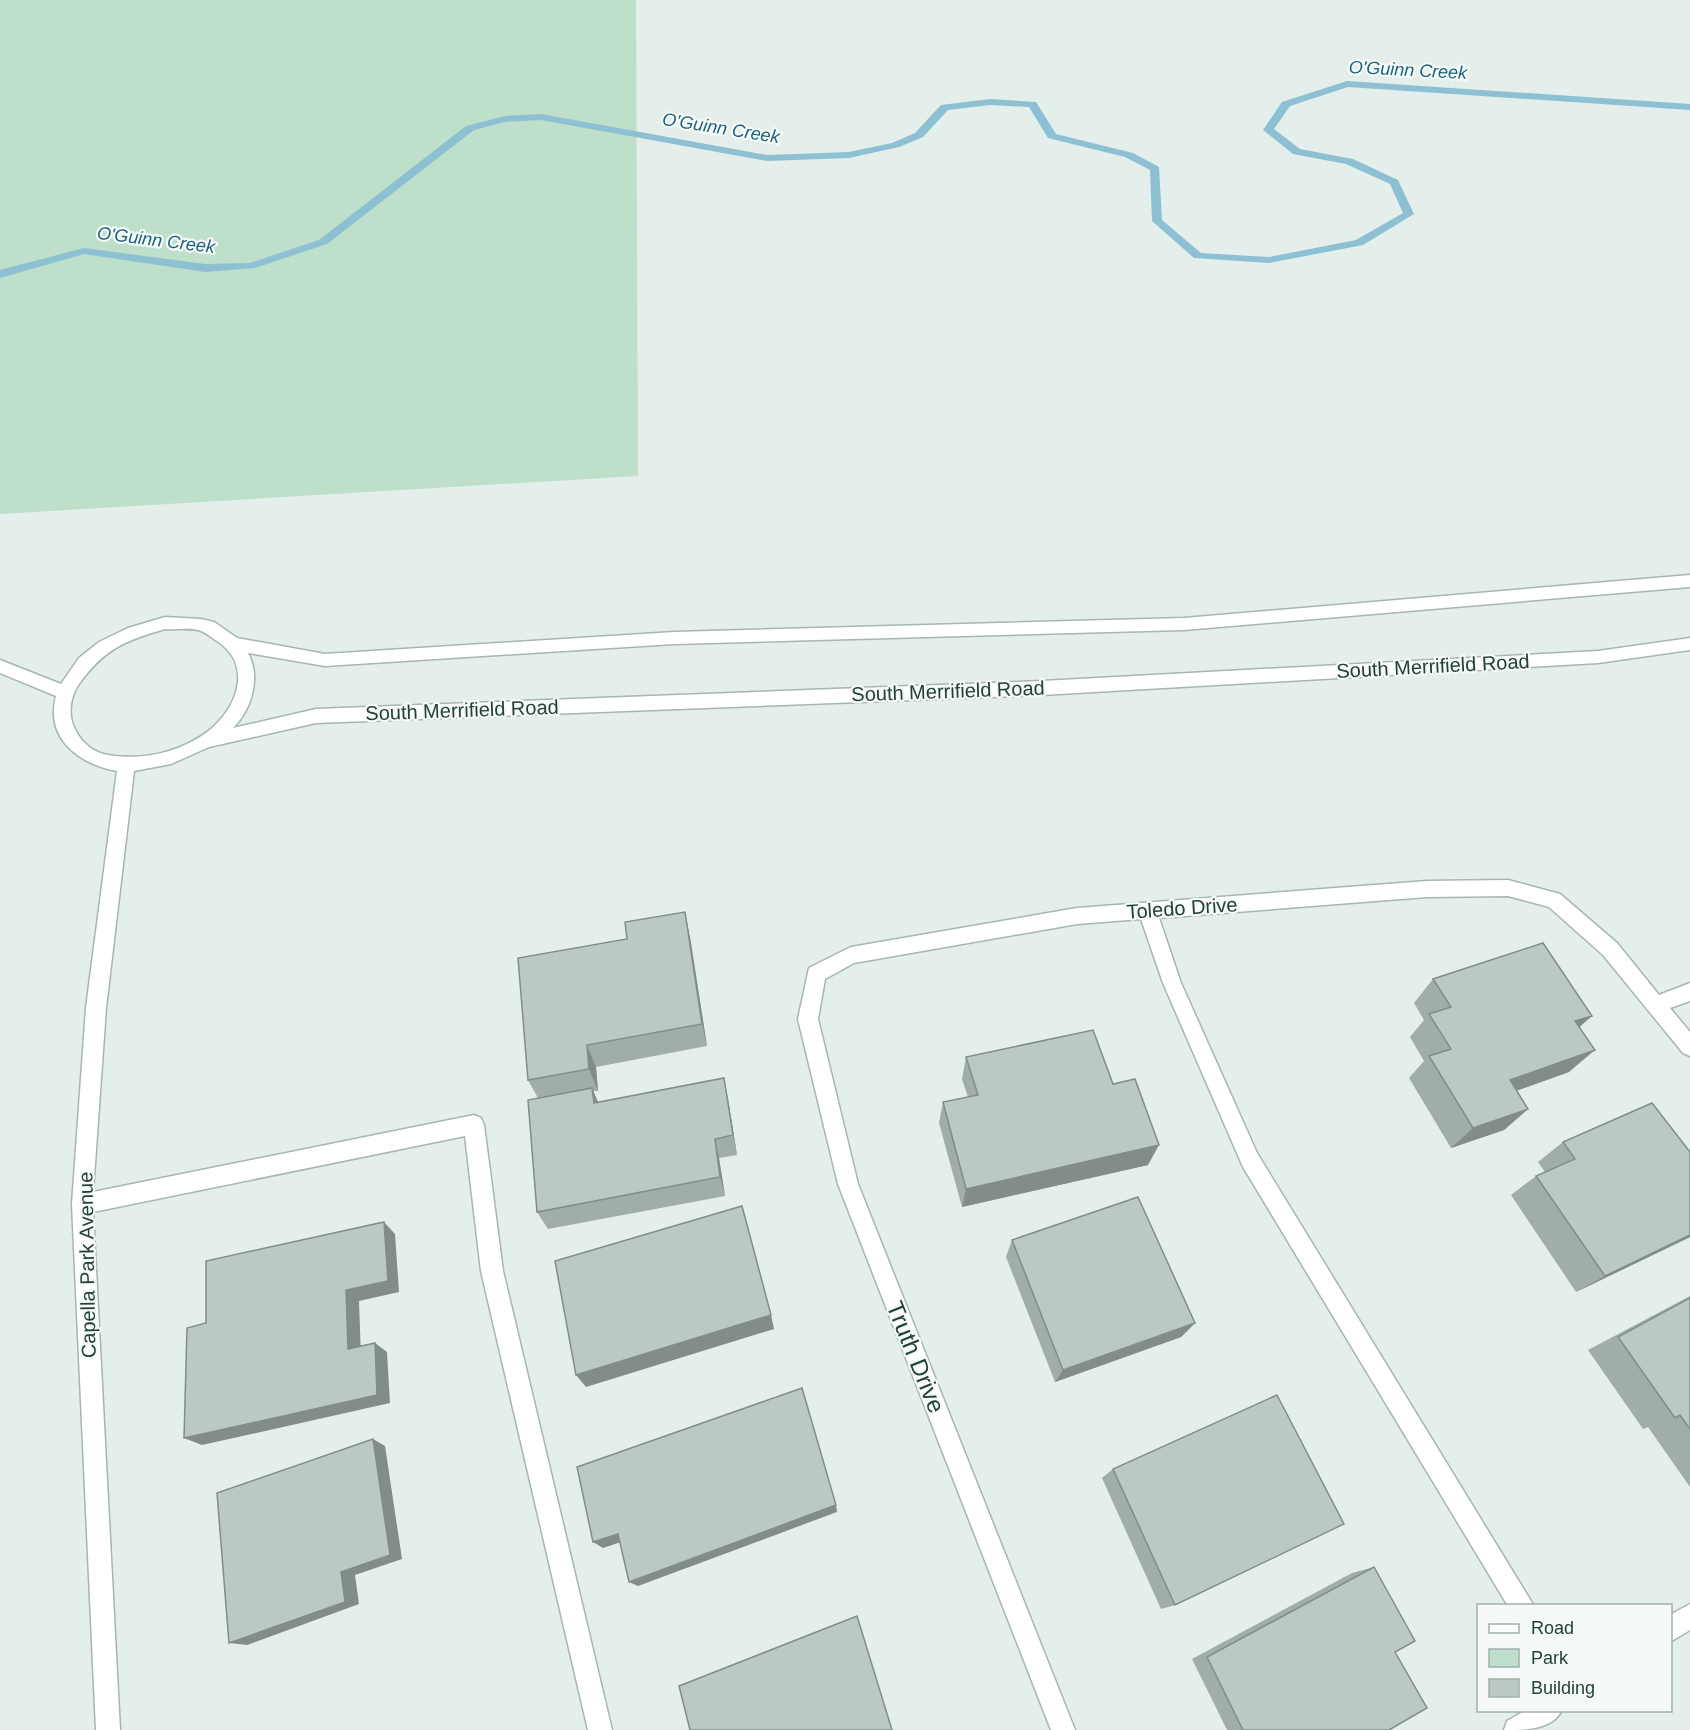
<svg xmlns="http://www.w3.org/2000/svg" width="1690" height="1730" font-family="Arial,sans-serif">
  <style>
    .green { fill: #bedfca }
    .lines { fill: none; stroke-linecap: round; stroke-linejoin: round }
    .stream { fill: #8dc0d2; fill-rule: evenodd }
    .minor-casing { stroke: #a6b6b3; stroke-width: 3 }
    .minor { fill: #fff; fill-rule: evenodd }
    .wall { fill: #a0ada9 }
    .shaded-wall { fill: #828d89 }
    .building { fill: #bac9c4; stroke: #828d89; stroke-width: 1.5 }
    .labels { text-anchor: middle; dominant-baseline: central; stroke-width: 4.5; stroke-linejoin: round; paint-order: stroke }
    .far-water-label { font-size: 18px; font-style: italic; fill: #1d627c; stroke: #f5faf8 }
    .street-label { font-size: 20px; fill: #23403b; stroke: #f5faf8 }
    .near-street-label { font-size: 24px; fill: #23403b; stroke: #f5faf8 }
  </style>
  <rect width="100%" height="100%" fill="#e4eeeb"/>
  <!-- green -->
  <path class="green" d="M0,0H636L638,476L0,514Z"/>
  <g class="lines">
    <!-- stream -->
    <path class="stream" d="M1347,81L1690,104V110L1348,87L1290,106L1274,129L1300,149L1353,159L1398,180L1414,214L1363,245L1269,263L1194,258L1152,221L1150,170L1125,157L1048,138L1029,107L990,105L948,110L923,137L899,147L849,158L767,161L541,120L505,122L474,130L327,244L255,268L205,272L84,254L0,278V270L84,248L205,264L250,263L319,240L466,126L505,116L541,114L767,155L849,152L892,143L915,133L941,105L990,99L1036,102L1056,134L1133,153L1159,167L1162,220L1201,253L1269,257L1356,240L1403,213L1390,184L1346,164L1293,154L1263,130L1282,102Z"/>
    <defs>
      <path id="minor" d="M1690,575V587L1184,630L674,644L325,666L248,653C261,677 252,709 233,728L316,709L1042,681L1598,651L1690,638V650L1598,663L1042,695L316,723L209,747L171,764L134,771L106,1008L93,1192L474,1115L481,1118L484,1125L503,1271L612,1730H588L481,1271L465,1136L93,1212L120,1730H96L72,1204L86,1008L117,771C79,764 45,739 56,696L0,673V660L61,684L79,658L99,642L128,628L165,617L201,619L214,622L237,638L325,654L674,632L1184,618ZM165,629C176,630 191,627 201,631C207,633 212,638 217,641C252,664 239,705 211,729C183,752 143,761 108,755C94,753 82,743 76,731C67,716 70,697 79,684C104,649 124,641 165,629Z
        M1508,880L1560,894L1617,943L1659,995L1690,983V1001L1670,1008L1690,1032V1056L1683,1053L1603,955L1549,907L1508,896L1427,897L1159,918L1181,983L1257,1153L1534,1606H1508L1243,1167L1163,983L1141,919L1077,924L854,963L825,979L818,1019L858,1184L1075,1730H1051L838,1184L798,1019L809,968L851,947L1077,908L1427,881Z
        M1690,1604V1630L1670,1642V1615Z
        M1526,1710H1562C1552,1730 1525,1730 1504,1730L1507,1721Z"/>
    </defs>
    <!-- minor casing -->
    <use href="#minor" class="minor-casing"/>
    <!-- minor -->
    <use href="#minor" class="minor"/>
  </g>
  <!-- wall -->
  <path class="wall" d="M690,937L707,1046L596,1067L598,1091H593L598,1102L728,1099L737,1155L719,1158L725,1196L548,1229L537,1212L538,1098L528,1080L627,939Z
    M1433,979L1579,1027L1569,1072L1516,1091L1528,1109L1504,1130L1451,1148L1409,1078L1424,1061L1410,1037L1424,1020L1414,1003Z
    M966,1057L1113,1084L1148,1165L962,1207L939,1123L943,1102L968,1097L962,1079Z
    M1563,1142L1690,1152V1237L1576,1292L1511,1195L1536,1176L1545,1172L1538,1162Z
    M1012,1240L1195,1323L1181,1337L1055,1382L1006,1257Z
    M1690,1296V1487L1648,1427L1643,1429L1588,1350Z
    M1113,1469L1175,1605L1161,1609L1102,1478Z
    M1374,1567L1395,1652L1389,1730H1227L1192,1659L1352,1573Z"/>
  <!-- shaded-wall -->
  <path class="shaded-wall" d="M685,912L690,937L707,1046L702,1024Z
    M1592,1016L1566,1039L1575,1021Z
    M587,1045L596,1067L598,1091L589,1069Z
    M1595,1050L1569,1072L1487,1101L1510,1080Z
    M724,1078L728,1099L737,1155L733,1135Z
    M592,1088L601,1109L594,1103Z
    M1528,1109L1504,1130L1451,1148L1473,1128Z
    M715,1139L719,1158L725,1196L720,1177Z
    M1159,1145L1148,1165L962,1207L966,1189Z
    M384,1222L395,1234L399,1292L359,1301L361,1358L348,1349L346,1290Z
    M1690,1235V1237L1688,1238L1576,1292L1605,1276Z
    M771,1315L774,1329L586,1387L576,1375Z
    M1195,1323L1181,1337L1055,1382L1063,1370Z
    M375,1343L387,1352L390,1403L202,1445L184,1438Z
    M373,1439L385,1446L402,1559L355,1575L359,1604L247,1645L229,1643L341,1572Z
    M836,1505L837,1512L638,1586L629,1582Z
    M618,1534L627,1540L603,1548L593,1542Z"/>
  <!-- building -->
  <path class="building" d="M685,912L702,1024L587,1045L589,1069L528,1080L518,958L627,939L625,922Z
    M1543,943L1592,1016L1575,1021L1595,1050L1510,1080L1528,1109L1473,1128L1429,1056L1451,1049L1429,1014L1451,1007L1433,979Z
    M1093,1030L1113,1084L1135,1079L1159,1145L966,1189L943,1102L978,1095L966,1057Z
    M724,1078L733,1135L715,1139L720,1177L537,1212L528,1100L592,1088L594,1103Z
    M1652,1103L1690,1152V1235L1605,1276L1536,1176L1575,1159L1563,1142Z
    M1138,1197L1195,1323L1063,1370L1012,1240Z
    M742,1206L771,1315L576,1375L555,1261Z
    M384,1222L388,1281L346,1290L348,1349L375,1343L377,1395L184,1438L187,1328L206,1323V1261Z
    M1690,1298V1429L1680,1415L1675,1418L1618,1337Z
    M802,1388L836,1505L629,1582L618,1534L593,1542L577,1467Z
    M1277,1395L1344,1524L1175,1605L1113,1469Z
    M373,1439L390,1555L341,1572L345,1602L229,1643L217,1493Z
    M1374,1567L1415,1641L1395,1652L1427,1708L1389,1730H1243L1207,1657Z
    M857,1616L892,1730H690L679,1686Z"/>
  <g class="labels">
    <!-- far-water labels -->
    <g class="far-water-label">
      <text transform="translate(1408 70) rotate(3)">O'Guinn Creek</text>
      <text transform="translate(721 128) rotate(9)">O'Guinn Creek</text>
      <text transform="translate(156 240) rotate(7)">O'Guinn Creek</text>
    </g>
    <!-- street labels -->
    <g class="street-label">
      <text transform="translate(1433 666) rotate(-3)">South Merrifield Road</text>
      <text transform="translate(948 691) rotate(-2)">South Merrifield Road</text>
      <text transform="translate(462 710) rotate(-2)">South Merrifield Road</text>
      <text transform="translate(1182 908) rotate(-4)">Toledo Drive</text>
      <text transform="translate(87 1265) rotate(-91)">Capella Park Avenue</text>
    </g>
    <!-- near-street labels -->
    <g class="near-street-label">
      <text transform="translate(916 1357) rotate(68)">Truth Drive</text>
    </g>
  </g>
  <!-- legend -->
  <rect x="1477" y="1604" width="195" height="108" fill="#f5faf8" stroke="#a1b0ac" stroke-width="1.5"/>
  <rect x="1489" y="1624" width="30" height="9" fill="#ffffff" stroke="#a1b0ac" stroke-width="1.5"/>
  <text x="1531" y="1634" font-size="18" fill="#23403b">Road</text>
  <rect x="1489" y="1649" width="30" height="18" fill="#bedfca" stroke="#a1b0ac" stroke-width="1.5"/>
  <text x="1531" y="1664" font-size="18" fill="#23403b">Park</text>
  <rect x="1489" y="1679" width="30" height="18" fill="#bac9c4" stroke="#a1b0ac" stroke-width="1.5"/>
  <text x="1531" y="1694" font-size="18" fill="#23403b">Building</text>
</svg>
